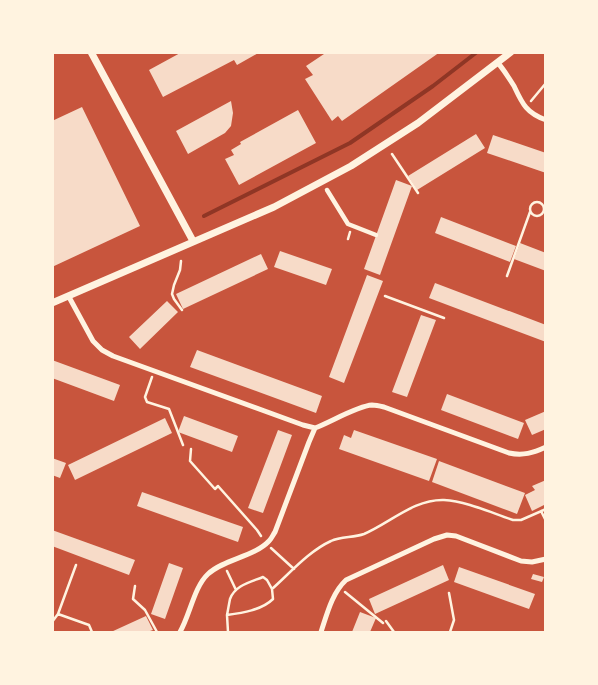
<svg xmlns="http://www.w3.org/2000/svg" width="598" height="685" font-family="'Times New Roman',serif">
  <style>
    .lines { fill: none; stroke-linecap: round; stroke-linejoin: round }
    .stream { stroke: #8f3625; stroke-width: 4 }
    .building { fill: #f7dbc8 }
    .path { stroke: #fff3e0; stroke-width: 2.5 }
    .pedestrian { stroke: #fff3e0; stroke-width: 4.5 }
    .minor { stroke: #fff3e0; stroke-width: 5 }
    .tertiary { stroke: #fff3e0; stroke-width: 7 }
  </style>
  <rect width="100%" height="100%" fill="#c8553d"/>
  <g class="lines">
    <!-- stream -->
    <path class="stream" d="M204,216L350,143L433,86L477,52"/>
  </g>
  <!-- building -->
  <path class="building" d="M182,52H260L237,65L234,60L163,97L149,70Z
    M327,52H440L342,121L338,116L332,121L305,79L313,75L306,66Z
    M231,101L233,113L231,126L225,133L188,154L176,131Z
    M82,107L140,226L52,267V121Z
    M298,110L316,143L239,185L225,159L234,155L231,150L241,144L240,142Z
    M476,134L485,148L417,190L408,176Z
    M493,135L546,153V173L487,153Z
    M396,180L412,186L380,275L364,269Z
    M441,217L516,246L510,262L435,233Z
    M520,243L546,253V271L514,259Z
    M280,251L332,269L326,285L274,267Z
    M261,254L268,269L183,309L176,294Z
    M367,275L383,281L344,383L329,377Z
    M435,283L546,325V342L429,298Z
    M167,301L178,312L140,349L129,337Z
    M421,315L436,320L407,397L392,392Z
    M197,350L322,396L316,413L190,367Z
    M52,360L120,385L114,401L52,378Z
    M447,394L524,423L518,439L441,410Z
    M546,411V429L532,435L525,420Z
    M184,416L238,436L232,452L178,432Z
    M165,418L172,433L75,480L68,465Z
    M278,430L292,435L263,513L248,508Z
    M354,430L437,459L429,481L339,449L344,435L351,438Z
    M52,458L66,463L60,478L52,475Z
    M439,461L525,493L517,514L432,482Z
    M546,480V504L532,511L525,495L535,490L532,486Z
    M142,492L243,527L238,542L137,506Z
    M52,530L135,560L129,575L52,546Z
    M169,563L183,568L165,619L151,614Z
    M443,565L449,580L375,614L369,599Z
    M459,567L535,594L529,609L454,582Z
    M533,574L544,577L542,582L531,579Z
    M360,612L376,618L370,632H352Z
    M146,616L153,630L147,632H111Z"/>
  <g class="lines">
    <!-- path -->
    <path class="path" d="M531,101L546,83
      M392,154L418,193
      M530 209a7 7 0 1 1 14 0a7 7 0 1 1-14 0Z
      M348,239L350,232
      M181,261L180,270L174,285L172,294L174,299L182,310
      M507,276L530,212
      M385,296L444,318
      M152,377L145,397L147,402L169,409L183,445
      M191,449L190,461L215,489L218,486L257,530L261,536
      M541,511L546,521
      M271,548L294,569
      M76,565L58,614L89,625L92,632
      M227,571L236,590
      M135,586L133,599L145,610L157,632
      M345,592L383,623
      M449,593L454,620L450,632
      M227,615C228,610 229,604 230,599C235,585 251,582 263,577L267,580L272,589
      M386,621L394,632
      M52,622L58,614
      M228,632L227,615C242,613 262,610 273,599L272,589C290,573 309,551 331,541C341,536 353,538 364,534C390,523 414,499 444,500C466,501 492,513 513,520H521L546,509"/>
    <!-- pedestrian -->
    <path class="pedestrian" d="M327,190L348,224L376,235"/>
    <!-- minor -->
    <path class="minor" d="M498,63C504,70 509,78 514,86C522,103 526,113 546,120
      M69,297L93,341L102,350L113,356L303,425L315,428
      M180,632C190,615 194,587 208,574C224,559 254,557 269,541C271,539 273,535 275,532L309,442L315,428C331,422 357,406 372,405C376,405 380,406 384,407L509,453C523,456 533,453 546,447
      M321,632C327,614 332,593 346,580L434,539L447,535L456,536L521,561L532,562L546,559"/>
    <!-- tertiary -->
    <path class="tertiary" d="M91,52L193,241
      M52,303L274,207L351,166L418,123L511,52"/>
  </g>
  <!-- border -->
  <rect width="598" height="685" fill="none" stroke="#fff3e0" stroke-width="108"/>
</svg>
